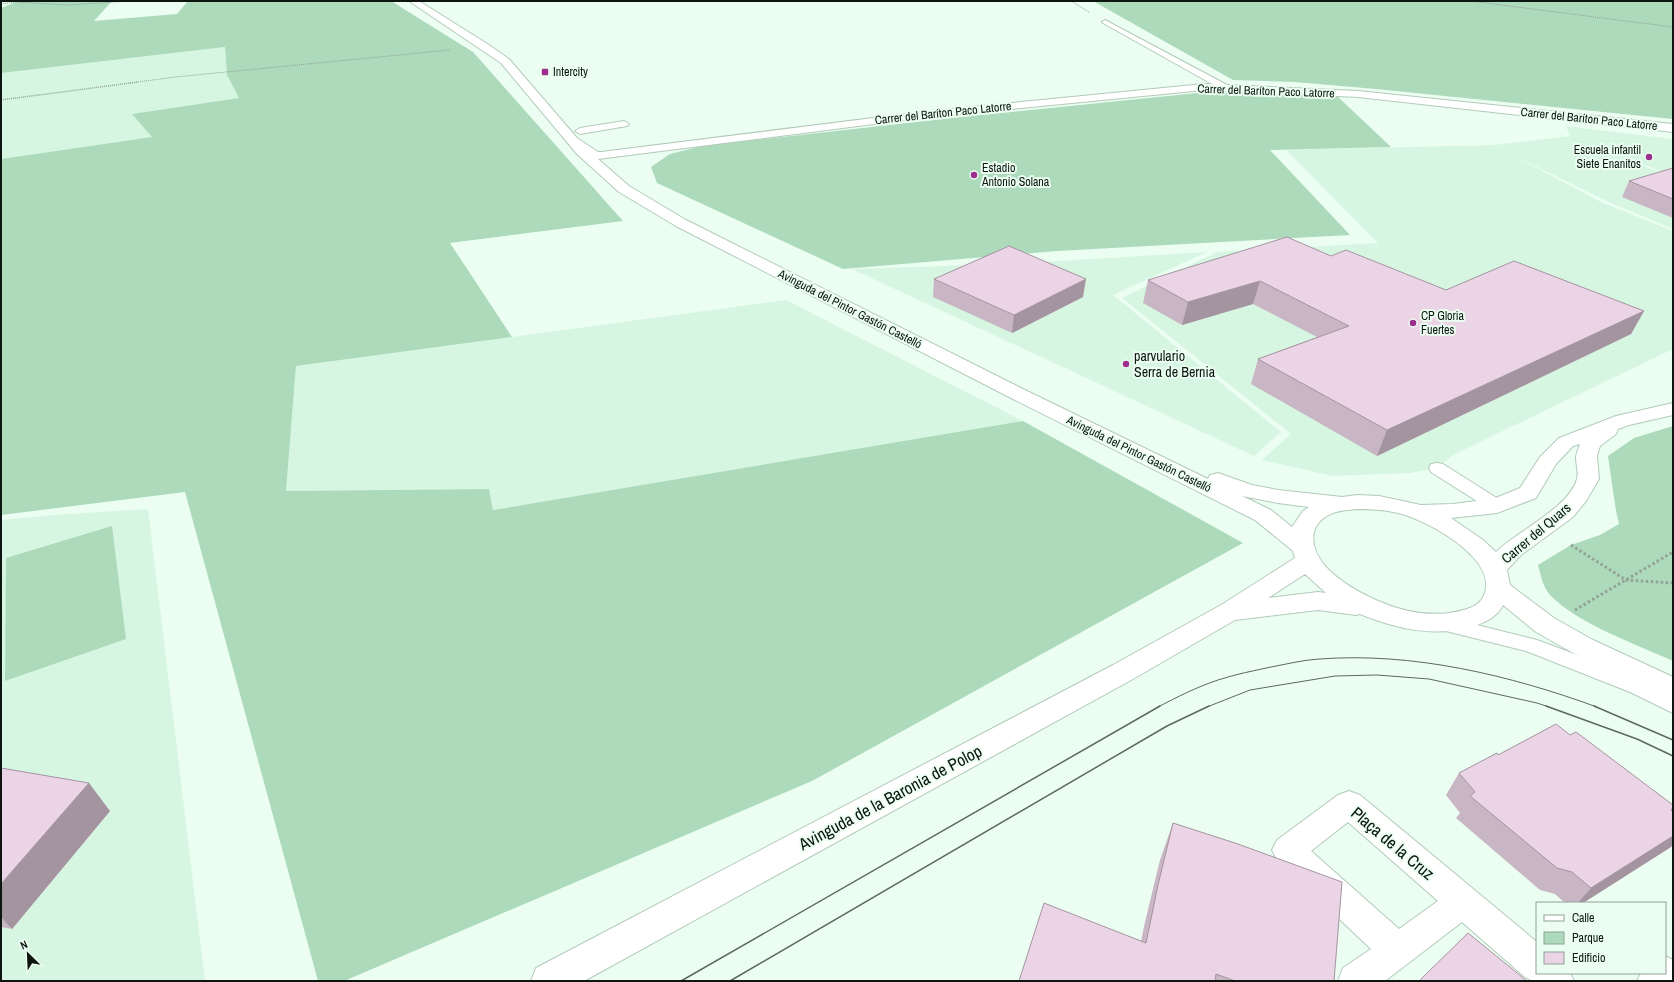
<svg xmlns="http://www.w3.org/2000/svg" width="1674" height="982" font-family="'Archivo Narrow',sans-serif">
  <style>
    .built { fill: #d7f6e1 }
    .green { fill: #acdabb }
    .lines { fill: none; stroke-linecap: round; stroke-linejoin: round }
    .lane-casing { stroke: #b3caba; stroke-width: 2 }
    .street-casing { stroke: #b3caba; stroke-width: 2 }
    .secondary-casing { stroke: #b3caba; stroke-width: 2 }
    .path-far2 { stroke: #93a298; stroke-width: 1; stroke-dasharray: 1 1; stroke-linecap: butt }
    .path-far1 { stroke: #93a298; stroke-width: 1.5; stroke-dasharray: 1 1; stroke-linecap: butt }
    .path { stroke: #93a298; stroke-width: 3; stroke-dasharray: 2.5 2.5; stroke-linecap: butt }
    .lane { fill: #fff; fill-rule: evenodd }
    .street { fill: #fff; fill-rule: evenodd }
    .secondary { fill: #fff; fill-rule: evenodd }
    .tram-far1 { stroke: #5c6960; stroke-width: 1 }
    .tram { stroke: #5c6960; stroke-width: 1.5 }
    .wall { fill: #c9b6c5 }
    .shaded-wall { fill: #a494a0 }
    .building { fill: #ead4e5; stroke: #a494a0 }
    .poi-dot { fill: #9c2f8e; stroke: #ebfef1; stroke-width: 1.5 }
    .labels { text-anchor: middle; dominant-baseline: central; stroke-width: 4; stroke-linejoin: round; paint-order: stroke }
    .far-poi-label { font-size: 12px; fill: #0c150f; stroke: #ebfef1; text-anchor: start }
    .far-street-label { font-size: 12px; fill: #0c150f; stroke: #ebfef1 }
    .poi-label { font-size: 14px; fill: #0c150f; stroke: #ebfef1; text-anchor: start }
    .street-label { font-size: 14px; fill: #0c150f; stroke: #ebfef1 }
    .near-street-label { font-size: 17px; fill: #0c150f; stroke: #ebfef1 }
  </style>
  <rect width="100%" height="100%" fill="#ebfef1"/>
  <!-- built -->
  <path class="built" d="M225,47L227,75L240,98L133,114L153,137L1,159V73Z
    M1566,126L1673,139V176L1596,146L1673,178V229L1609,202L1513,155L1601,202L1673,231V349L1453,455L1437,468L1410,473L1332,476L1262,460L1291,434L1122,298L1217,252L1378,243L1286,150L1494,145L1570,136Z
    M1207,252L1113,295L1281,432L1254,456L852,269L1007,264Z
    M786,300L1023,421L493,510L489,489L286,491L296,366Z
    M148,509L205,981H1V520L53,515Z"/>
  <!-- green -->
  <path class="green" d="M19,1H112L94,21L177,14L188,1H391L473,52L623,221L450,243L512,337L296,366L286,491L489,489L493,510L1023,421L1243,543L812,781L344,981H318L185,492L1,515V159L152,137L132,114L239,98L227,75L225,47L1,73V8Z
    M1093,1H1673V119L1376,89L1295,82L1233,80Z
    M1217,91L1337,96L1391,147L1270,150L1350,235L1057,251L843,269L657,183L651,167L670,154L702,146L961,117Z
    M1673,426V661C1636,644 1580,625 1551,596C1543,588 1541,576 1538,565L1571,545L1600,535L1619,524L1616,511L1608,456L1634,438Z
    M112,526L126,639L5,681L6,558Z"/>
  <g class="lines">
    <defs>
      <path id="lane" d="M1105,20L1227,85L1228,87L1224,90L1221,89L1103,23L1102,22Z
        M624,121L629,124L627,126L580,134L575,131L580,128Z
        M1437,463L1443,464L1503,502L1506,506L1503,510L1497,511L1491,510L1431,472L1429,468L1431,464Z
        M1445,617L1537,640L1644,680L1673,695V713L1630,692L1526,651L1438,629L1435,624L1438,619Z"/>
      <path id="street" d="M1349,791L1360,795L1537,942V973H1570L1574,981H1532L1525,977L1462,922L1385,981H1338L1343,968L1371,949L1277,860L1272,850L1277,840L1338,795ZM1348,822L1438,901L1399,929L1311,851Z
        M1665,956L1673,960V981H1637L1641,973H1665Z"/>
      <path id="secondary" d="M409,1H419L489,45L509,59L577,138L598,152H601L921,112L1204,84L1358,91L1673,124V132L1358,97L1204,90L921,118L598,159L629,186L686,220L1029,392L1208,479L1210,475L1218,473L1252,485L1278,490L1342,497L1357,495L1379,496L1421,505L1453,504L1493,499L1520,488L1540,457L1559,438L1616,416L1673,403V415L1629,425L1618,429L1616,434L1600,446L1597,456L1599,479L1586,501L1573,517L1521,555L1507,570L1510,585L1554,618L1593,640L1673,677V700L1663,696L1575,654L1536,632L1503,605C1497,617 1486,622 1474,626C1435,638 1397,629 1360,614L1356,615L1318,610L1235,620L1133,679L584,981H531L536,968L1113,665L1221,605L1295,558L1293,551L1255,520L1015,400L676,226L619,192L577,154L501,63ZM1580,444C1579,448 1576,453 1576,458C1576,464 1579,473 1577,479C1569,508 1517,531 1496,552L1483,540L1451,518L1497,513L1536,498L1556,464L1573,446ZM1242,496L1278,503L1309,507L1303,511L1292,527L1271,510ZM1357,509C1374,509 1392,510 1408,516C1434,525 1504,563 1482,599C1475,609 1460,611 1449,613C1425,616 1401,611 1378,601C1360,593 1340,582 1326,567C1309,548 1307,523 1333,513C1340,510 1349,510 1357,509ZM1305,574L1326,593L1318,592L1268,598Z"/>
    </defs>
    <!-- lane casing -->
    <use href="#lane" class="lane-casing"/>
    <!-- street casing -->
    <use href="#street" class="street-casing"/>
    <!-- secondary casing -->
    <use href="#secondary" class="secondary-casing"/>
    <!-- path-far2 -->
    <path class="path-far2" d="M1071,1L1089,12
      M1470,1L1673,27
      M1,4L16,2L67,5L132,1
      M130,83L175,77L450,50"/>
    <!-- path-far1 -->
    <path class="path-far1" d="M1,100L138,82"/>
    <!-- path -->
    <path class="path" d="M1571,545L1626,580L1673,583
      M1575,610L1673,552"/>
    <!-- lane -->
    <use href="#lane" class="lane"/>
    <!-- street -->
    <use href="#street" class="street"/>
    <!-- secondary -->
    <use href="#secondary" class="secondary"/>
    <!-- tram-far1 -->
    <path class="tram-far1" d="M1158,707C1177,697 1197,687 1218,680C1236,674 1253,671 1271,667C1287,664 1303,660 1319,659C1413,652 1509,675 1597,707
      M1207,707L1250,690L1335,676L1377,675L1429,679L1537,703L1549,707"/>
    <!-- tram -->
    <path class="tram" d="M1546,706L1637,739L1673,756
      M1594,706L1673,740
      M681,981L1160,706
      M730,981L1167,726L1209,706"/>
  </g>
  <!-- wall -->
  <path class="wall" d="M1673,168V218L1622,197L1629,181Z
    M1331,256L1446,290L1644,311L1631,334L1377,456L1251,384L1258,359L1317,337L1253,304L1182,325L1143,303L1148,280Z
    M934,279L1083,297L1012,333L933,297Z
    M1498,755L1671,810L1673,812V844L1671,847L1583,903H1565L1555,894L1540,890L1456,818L1460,813L1446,795L1459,773Z
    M1,768L110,811L12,929L1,927Z
    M1173,823L1334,981H1019L1141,941L1145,922L1160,860Z"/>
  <!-- shaded-wall -->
  <path class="shaded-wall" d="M1086,279L1083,297L1012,333L1014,315Z
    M1260,281L1253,304L1182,325L1188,302Z
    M1644,311L1631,334L1377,456L1387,430Z
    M89,783L110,811L12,929L1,917V884Z
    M1673,836V844L1671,847L1583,903H1578L1591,888Z"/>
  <!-- building -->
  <path class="building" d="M1673,168V199L1629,181Z
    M1287,237L1331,256L1346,250L1446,290L1514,261L1644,311L1387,430L1258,359L1349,326L1260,281L1188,302L1148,280Z
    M1009,246L1086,279L1014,315L934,279Z
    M1556,724L1570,735L1576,732L1673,805V807L1671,810L1673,812V836L1591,888L1572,872L1557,868L1470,796L1475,792L1459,773L1497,753L1498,755Z
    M1,768L89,783L1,884Z
    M1173,823L1238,844L1342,882L1334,981H1235L1216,974L1215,981H1019L1044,903L1146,943L1158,885Z
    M1468,933L1527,981H1419Z"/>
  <!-- markers -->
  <g class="poi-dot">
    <rect x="541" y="68" width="8" height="8" rx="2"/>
    <circle cx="1649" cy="157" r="4"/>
    <circle cx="974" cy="175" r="4"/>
    <circle cx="1413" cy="323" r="4"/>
    <circle cx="1126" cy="364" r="4"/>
  </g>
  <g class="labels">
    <!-- far-poi labels -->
    <g class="far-poi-label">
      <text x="553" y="72">Intercity</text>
      <text x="1641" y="150" text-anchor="end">Escuela infantil<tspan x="1641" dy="14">Siete Enanitos</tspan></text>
      <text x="982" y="168">Estadio<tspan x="982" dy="14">Antonio Solana</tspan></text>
      <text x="1421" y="316">CP Gloria<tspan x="1421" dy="14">Fuertes</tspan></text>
    </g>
    <!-- far-street labels -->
    <g class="far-street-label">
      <text transform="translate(1266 91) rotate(2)">Carrer del Baríton Paco Latorre</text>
      <text transform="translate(943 113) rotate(-6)">Carrer del Baríton Paco Latorre</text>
      <text transform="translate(1589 119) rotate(6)">Carrer del Baríton Paco Latorre</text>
      <text transform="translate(850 309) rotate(27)">Avinguda del Pintor Gastón Castelló</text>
      <text transform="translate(1139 454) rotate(26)">Avinguda del Pintor Gastón Castelló</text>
    </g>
    <!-- poi labels -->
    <g class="poi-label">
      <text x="1134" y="356">parvulario<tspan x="1134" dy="16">Serra de Bernia</tspan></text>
    </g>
    <!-- street labels -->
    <g class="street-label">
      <text transform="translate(1536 533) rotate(-40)">Carrer del Quars</text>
    </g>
    <!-- near-street labels -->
    <g class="near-street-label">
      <text transform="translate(890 797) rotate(-28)">Avinguda de la Baronia de Polop</text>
      <text transform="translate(1393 843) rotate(40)">Plaça de la Cruz</text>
    </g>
  </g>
  <!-- border -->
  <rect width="1674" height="982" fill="none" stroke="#0c150f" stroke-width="4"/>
  <!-- legend -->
  <rect x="1536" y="902" width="130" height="72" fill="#ebfef1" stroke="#92a197"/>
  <rect x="1544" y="915" width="20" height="6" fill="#ffffff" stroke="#92a197"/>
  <text x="1572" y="922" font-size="12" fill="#0c150f">Calle</text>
  <rect x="1544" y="932" width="20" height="12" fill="#acdabb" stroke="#92a197"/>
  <text x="1572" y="942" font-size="12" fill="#0c150f">Parque</text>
  <rect x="1544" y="952" width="20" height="12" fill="#ead4e5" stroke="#92a197"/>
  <text x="1572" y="962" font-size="12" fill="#0c150f">Edificio</text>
  <!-- north arrow -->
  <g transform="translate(28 954) rotate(336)" stroke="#ebfef1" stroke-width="3" paint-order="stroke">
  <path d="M0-3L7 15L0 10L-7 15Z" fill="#0c150f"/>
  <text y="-6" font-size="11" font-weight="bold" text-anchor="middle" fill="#0c150f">N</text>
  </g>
</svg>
